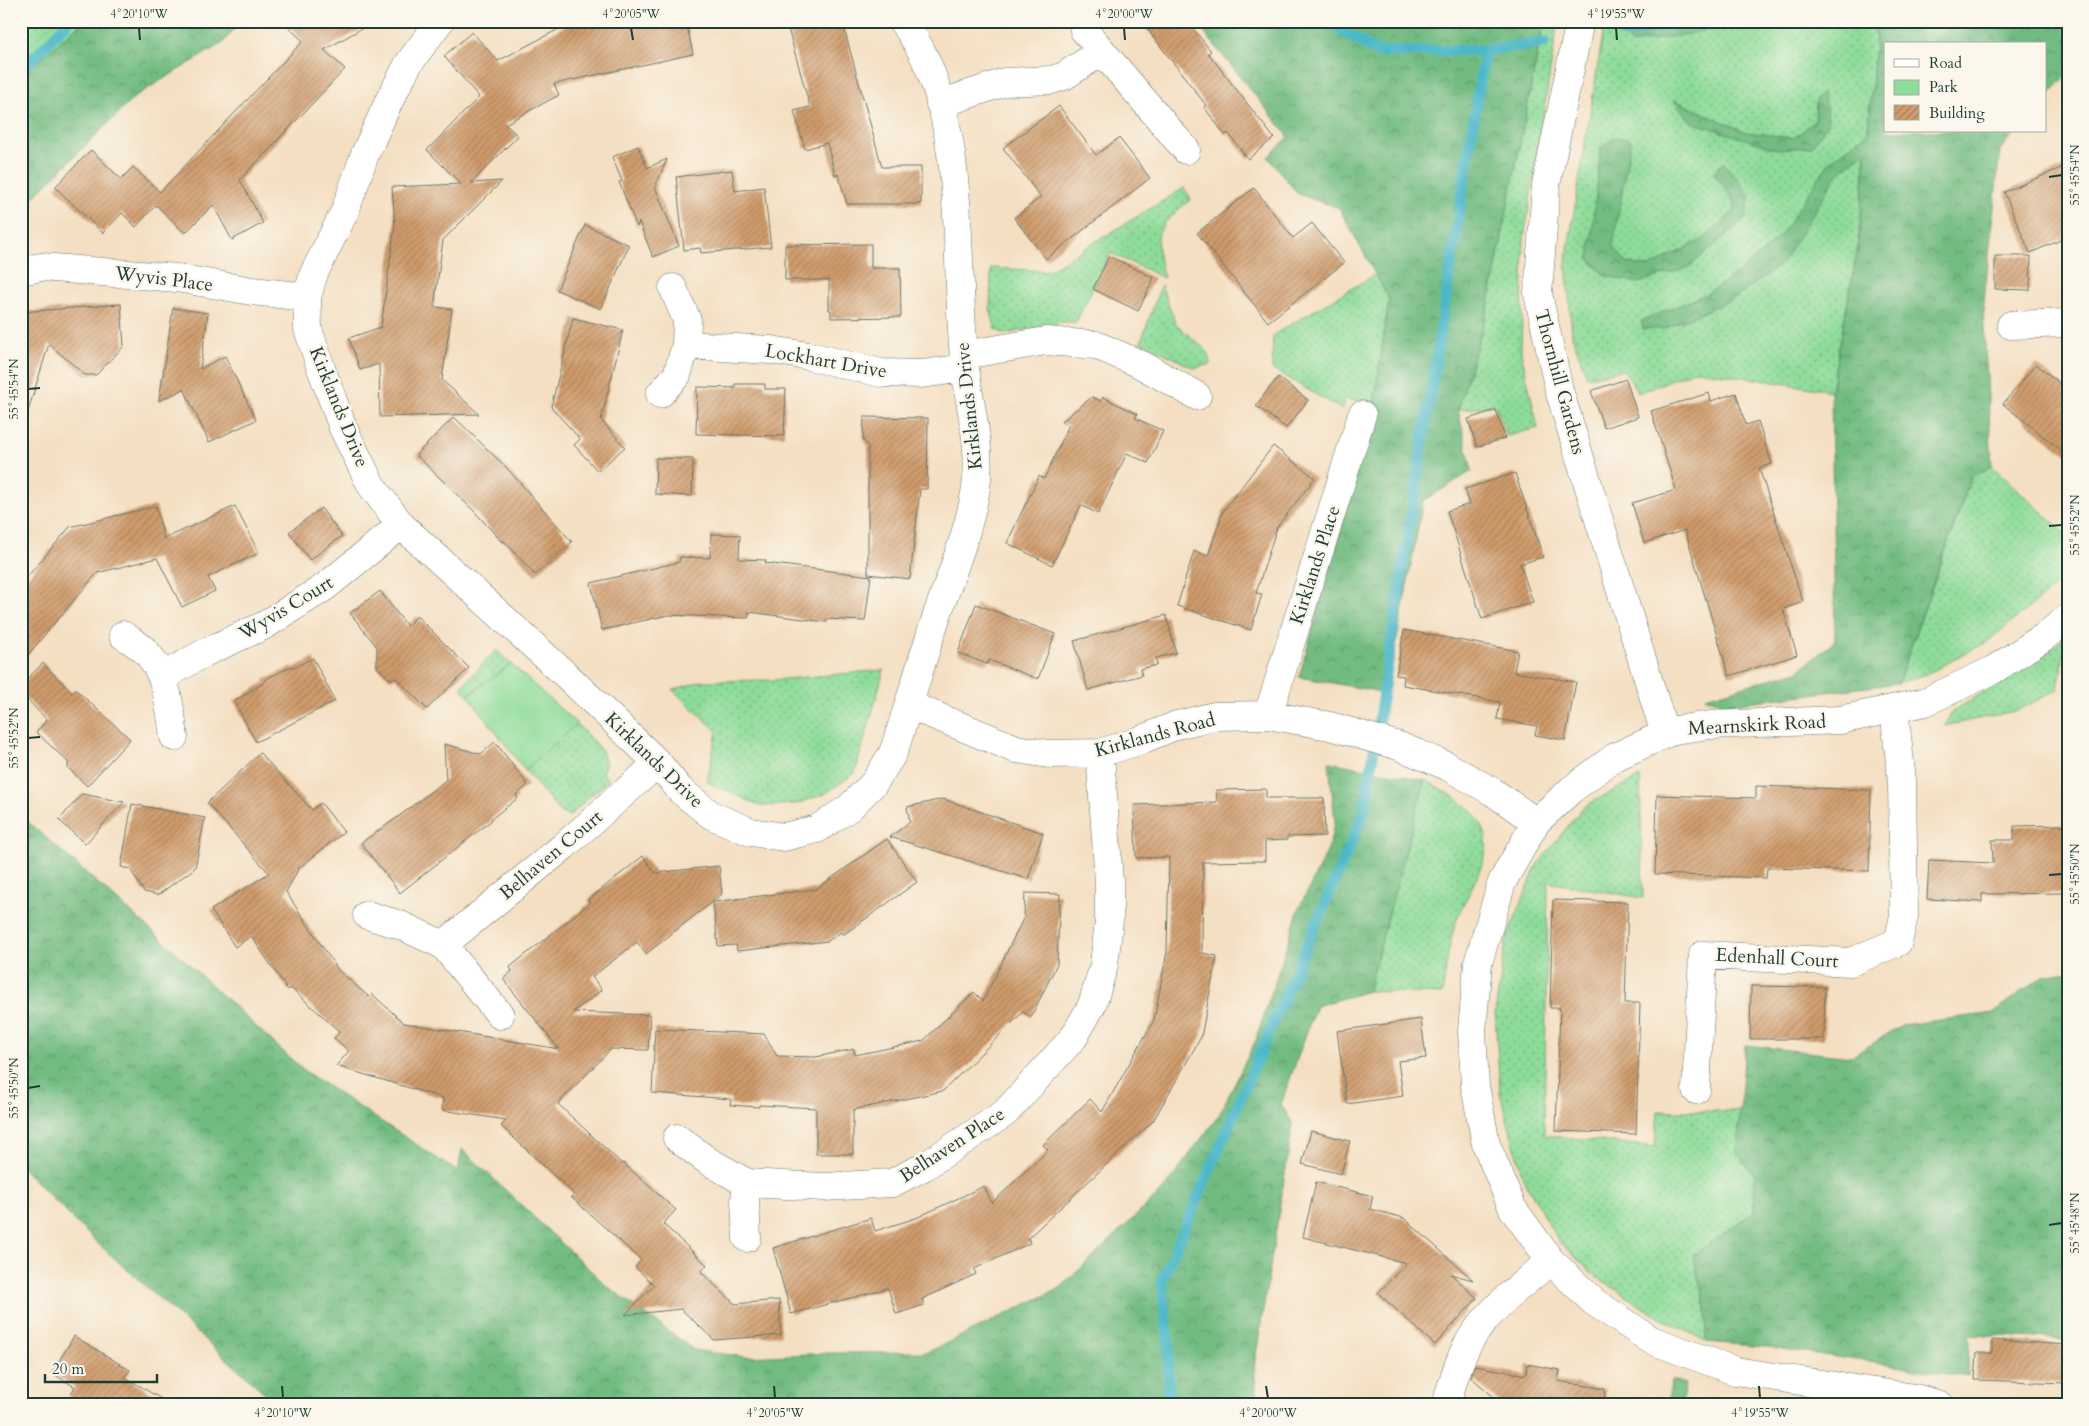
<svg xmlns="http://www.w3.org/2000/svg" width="2089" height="1426" font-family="Cardo,serif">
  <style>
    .grass { fill: url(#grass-dots); stroke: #568c67 }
    .forest { fill: url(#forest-crowns); stroke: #487c5b }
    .park { fill: #8edc9a; stroke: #568c67 }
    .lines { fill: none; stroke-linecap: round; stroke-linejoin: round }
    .stream { stroke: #4cb8c9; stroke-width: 11 }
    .building { fill: url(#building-hatch) }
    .minor-casing { stroke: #6a7666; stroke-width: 29 }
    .tertiary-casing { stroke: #6a7666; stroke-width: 29 }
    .minor { stroke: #fff; stroke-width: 28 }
    .tertiary { stroke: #fff; stroke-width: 28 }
    .ticks { fill: none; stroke: #1f3d34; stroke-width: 2 }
    .labels { text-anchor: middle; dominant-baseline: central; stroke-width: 5; stroke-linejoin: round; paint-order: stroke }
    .street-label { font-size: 19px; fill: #1f3d34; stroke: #fbf7ec }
    .neatline { fill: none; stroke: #1f3d34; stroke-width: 2 }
    .ticks-label { font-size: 12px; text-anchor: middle; fill: #1f3d34 }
  </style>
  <defs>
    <pattern id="grass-dots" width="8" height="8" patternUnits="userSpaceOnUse" patternTransform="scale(1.25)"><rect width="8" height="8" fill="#8edc9a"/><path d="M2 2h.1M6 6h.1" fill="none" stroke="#73b47e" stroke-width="1.8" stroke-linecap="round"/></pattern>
    <pattern id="forest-crowns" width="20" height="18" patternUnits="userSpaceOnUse" patternTransform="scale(1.25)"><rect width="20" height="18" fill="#72bc82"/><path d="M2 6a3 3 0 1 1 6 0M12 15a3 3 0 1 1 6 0" fill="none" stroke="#5d9a6b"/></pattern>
    <pattern id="building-hatch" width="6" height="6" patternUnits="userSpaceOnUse" patternTransform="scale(1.25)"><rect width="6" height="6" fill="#d09b6c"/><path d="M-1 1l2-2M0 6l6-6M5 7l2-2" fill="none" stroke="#a8805a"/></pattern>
  </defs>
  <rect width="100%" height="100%" fill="#fbf7ec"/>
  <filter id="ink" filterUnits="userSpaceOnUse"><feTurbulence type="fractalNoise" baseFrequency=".02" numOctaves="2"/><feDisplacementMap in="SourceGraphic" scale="10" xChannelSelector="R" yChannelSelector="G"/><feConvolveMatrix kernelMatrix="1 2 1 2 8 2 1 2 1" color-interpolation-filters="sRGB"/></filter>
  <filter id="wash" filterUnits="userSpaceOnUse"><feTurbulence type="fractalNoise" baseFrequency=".0096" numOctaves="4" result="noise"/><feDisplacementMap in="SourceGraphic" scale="20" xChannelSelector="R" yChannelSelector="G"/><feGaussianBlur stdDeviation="1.12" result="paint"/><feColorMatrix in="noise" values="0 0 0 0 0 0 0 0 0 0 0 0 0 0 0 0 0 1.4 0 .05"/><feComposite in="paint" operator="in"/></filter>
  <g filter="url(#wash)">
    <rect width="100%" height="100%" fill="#f4dfc2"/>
    <!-- grass -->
    <path class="grass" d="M21,21H83L21,76Z
      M1538,21H1558L1524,239L1521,352L1538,428L1507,436L1495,405L1458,410L1488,308L1542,31Z
      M1605,21H1873L1876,35L1858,247L1831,391L1697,370L1638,393L1624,370L1587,377L1572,335L1566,261Z
      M1184,188L1191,199C1155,229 1152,232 1164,278L1110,253L1076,322H1061L1005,334L996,330L990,309L991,268L1048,271Z
      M1376,274L1389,299L1374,404L1345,399L1343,410L1272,369L1273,335Z
      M1161,285L1176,324L1208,352L1211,364L1194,368L1141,342Z
      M1992,466L2068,536V576L1987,642L1927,674L1898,683L1972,476Z
      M2068,635V652L2064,653L2058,689L2019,710L1945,726L1952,712L2043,655Z
      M496,650L511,664L468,695L461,687Z
      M884,670L855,773L825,794L796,804L761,806L707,782L717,731L673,690L701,681L774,680Z
      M577,724L602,751L606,763L602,772L609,781L591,795L570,816L561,813L525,770Z
      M1640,777L1643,898L1548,882L1544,1135L1655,1147L1658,1111H1740L1737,1152L1755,1176L1754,1212L1693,1255L1706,1309L1707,1342L1642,1307L1593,1274L1558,1241L1523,1178L1500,1093L1495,1014L1506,940L1537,865L1583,807Z
      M1425,780C1452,795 1495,817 1485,855C1479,878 1464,900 1456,922C1448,944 1446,971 1442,994L1368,991Z"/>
    <!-- forest -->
    <path class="forest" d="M83,21H241L223,43L137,95L21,209V76Z
      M1195,21H1538L1542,30L1488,308L1458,410L1472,471L1423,501L1387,693L1299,677L1371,424L1389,299L1339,208L1298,194L1268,157L1289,137Z
      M1634,21H1743L1731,26L1632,44L1619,27Z
      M1873,21H2068V74L2045,99V44H1885V131H2016L2000,150L1983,311L1992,466L1971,477L1898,683L1724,705L1705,697L1798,671L1835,641L1831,391L1858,247L1866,151L1839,172L1782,263L1737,297L1664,329H1643L1641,321L1706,294L1740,272L1780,236L1830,161L1868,133L1876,35Z
      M1823,93L1829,123L1811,147L1777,149L1691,122L1674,100L1746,132L1794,138L1815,121L1816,99Z
      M1615,137L1631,140L1613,246L1627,263L1650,267L1705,238L1735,210L1732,198L1713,172L1724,163L1750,196L1745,219L1688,268L1637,283L1604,275L1589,259L1601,148Z
      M1329,762L1425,780L1368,991L1316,1006L1281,1104L1293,1124L1254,1367L1258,1405H278L94,1240L21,1167V816L166,943L303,1070L458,1172L462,1149L607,1286L694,1350L746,1357L830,1353L928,1352L1060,1288L1163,1190L1219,1115L1256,1040L1299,908L1328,850L1335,821Z
      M2068,972V1340L1969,1334L1968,1377L1777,1348L1707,1342L1706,1309L1693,1255L1754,1212L1755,1176L1737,1152L1745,1045L1851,1057L1902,1025L1993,1013L2043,976Z
      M1672,1380L1685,1384L1681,1405H1667Z"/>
    <!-- park -->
    <path class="park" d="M511,664L577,724L525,770L468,695Z"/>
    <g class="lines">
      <!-- stream -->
      <path class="stream" d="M1325,21L1378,52L1485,50L1544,43
        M1624,33L1642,31L1686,21
        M21,71L69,21
        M1168,1405L1169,1348L1162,1280L1364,813L1485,50"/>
    </g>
    <g id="blocks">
      <!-- building -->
      <path class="building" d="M282,21H375L324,50L345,69L240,180L263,223L232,240L213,205L185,233L156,205L136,227L122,213L103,233L55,187L91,150L121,179L133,167L160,192L303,41Z
        M574,21H686L693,54L554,84L559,95L505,124L518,136L471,183L502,181L443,240L434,307L452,309L442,380L479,414L380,417L379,364L360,370L349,338L381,327L395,225L392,187L461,184L427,150L479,97L444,56L472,32L498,61Z
        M786,21H842L882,167H921V204H847L838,174L835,175L827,143L805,149L794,111L810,107Z
        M1141,21H1187L1211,51L1208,53L1274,138L1248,159L1228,133L1225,135L1204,107L1206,105Z
        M1059,106L1096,155L1119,138L1150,178L1046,259L1014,218L1041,197L1003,148Z
        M638,146L647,168L667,159L655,187L679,246L653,257L639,222L637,227L619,182L622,181L612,157Z
        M2068,165V237L2030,253L2004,192Z
        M732,170L735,191L764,187L771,247L701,253L700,248L684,250L676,177Z
        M1254,188L1293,238L1312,223L1344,263L1268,322L1197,233Z
        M585,225L629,245L601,309L557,290Z
        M871,244V268H900L901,317L831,318V310H829V280H785V245Z
        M1109,256L1154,278L1138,311L1093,289Z
        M1995,256H2031L2030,290L1995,289Z
        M121,304L124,346L96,375H85L49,344L28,411L21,410V312Z
        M173,308L208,313L200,369L225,356L256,420L209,442L184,389L159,401Z
        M573,318L623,330L601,420L625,447L598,471L574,445L580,439L551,407Z
        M2036,364L2068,390V456L2003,404Z
        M1278,377L1308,400L1286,428L1256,406Z
        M1626,379L1638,417L1604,428L1591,391Z
        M735,384H765V389H786L784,436L696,434L697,387L735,388Z
        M1709,393L1711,401L1736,393L1746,425L1758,421L1772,464L1759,468L1803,602L1783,609L1797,655L1729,676L1685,530L1644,543L1632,503L1676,490L1651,411Z
        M1092,397L1101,401L1103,397L1137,414L1135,418L1163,431L1148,463L1127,453L1098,514L1081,505L1052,565L1007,543L1039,476L1044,479L1069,425L1061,422Z
        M1496,410L1505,438L1477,447L1468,419Z
        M454,417L506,467L572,542L535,575L504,541L502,542L474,511L416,455Z
        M864,417L928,418L927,489H920L910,579L868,574V446L863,440Z
        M1273,446L1315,478L1277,527L1256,593L1262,594L1251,630L1177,606L1194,551L1208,556L1223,511Z
        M656,458L693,459L692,496L655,494Z
        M1515,473L1543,557L1520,564L1533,602L1482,619L1447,511L1470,504L1465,489Z
        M156,506L164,539L235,506L259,553L208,577L215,591L182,607L157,558L97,573L21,663V584L70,527Z
        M321,508L342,536L310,560L289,532Z
        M711,534L740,535L739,559L766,560L765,563L871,576L865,621L827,619L826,622L749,612L748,618L668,615L602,630L591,583L679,562L680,557L710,558Z
        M380,591L407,626L417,616L469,668L427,709L396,678L390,679L377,667V647L350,613Z
        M976,604L1055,634L1038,679L989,660L987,664L958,653Z
        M1166,615L1176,653L1156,658L1157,665L1140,669L1142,675L1088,690L1074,641Z
        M1404,630L1518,651L1514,672L1576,682L1565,740L1535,735L1537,726L1497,719L1500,702L1403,685L1404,676L1396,675Z
        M313,658L335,701L256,742L234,701L265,682L264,680L292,666L293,668Z
        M43,663L72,693L75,689L130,739L87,786L68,768V762L36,732L47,720L21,693V685Z
        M495,742L528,785L516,795L518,798L491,819L492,820L400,893L361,843L398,817L446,780L444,744L481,754Z
        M260,753L312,810L321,803L344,832L299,868L286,892L338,970L369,997L372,994L404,1023L559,1049L503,979L512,971L510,967L590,903L588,900L643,856L655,873L719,866L722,894L646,954L637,942L592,977L602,990L573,1012L650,1015L648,1050L611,1049L558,1104L622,1164L623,1163L676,1210L663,1224L707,1265L701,1272L735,1304L779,1300L781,1335L714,1340L681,1309L625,1315L654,1285L635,1267L641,1260L571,1197L574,1194L501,1126L506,1120L442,1110L443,1098L336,1066L349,1051L334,1038L340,1032L291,988L288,990L251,936L235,947L211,910L269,873L207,803Z
        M1756,786L1871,790L1869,871L1767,868L1766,878L1655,874L1657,795L1756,798Z
        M1266,789V798H1324L1325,836L1287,837V840L1265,841V861L1203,862L1202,953L1217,956L1201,1037L1153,1121L1028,1238L1030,1243L974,1269L976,1274L922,1299L924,1305L896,1314L888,1288L791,1314L773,1248L871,1218L875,1231L916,1218L984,1186L992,1203L1048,1150L1043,1145L1090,1099L1102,1112L1154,1020L1167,952L1169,857L1136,858L1134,805L1217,802L1216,790Z
        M82,794L124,802L85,844L59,820Z
        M943,799L1043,833L1028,879L890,837L910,822L907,807Z
        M132,804L205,818L195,868L158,895L144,892L130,869L121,867Z
        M2068,825V893L1982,894V902L1927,899L1929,860L1993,863L1992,840H2014V826Z
        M887,839L917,882L843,935L841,932L828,941L737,951L736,945L718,946L713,902L816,889Z
        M1025,893L1060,894L1057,964L1031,1017L1023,1012L943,1091L853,1110V1154H816V1108L759,1105V1107L730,1105L731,1099L652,1093L655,1029L764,1034L777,1056L816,1057L854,1049L855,1055L923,1041L974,992L983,1001L1024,917Z
        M1553,900L1628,902L1625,1003H1640L1636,1134L1556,1131L1560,1008H1550Z
        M1751,986L1825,987L1824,1039H1750Z
        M1421,1019L1426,1058L1398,1061L1403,1096L1347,1104L1337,1031Z
        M1311,1131L1350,1141L1341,1174L1302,1164Z
        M1316,1182L1373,1196L1370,1209L1404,1218L1473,1280L1451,1274L1477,1298L1435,1345L1378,1293L1406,1263L1303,1237Z
        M74,1336L130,1370L125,1377L171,1405H64L75,1387L52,1373Z
        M1992,1340L2068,1345V1383L1975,1380L1977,1353H1992Z
        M1527,1364L1560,1370L1558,1381L1605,1389L1604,1405H1503L1471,1377L1475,1366L1526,1375Z"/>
    </g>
  </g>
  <g filter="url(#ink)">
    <use href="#blocks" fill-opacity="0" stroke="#6a7666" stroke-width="1"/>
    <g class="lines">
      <defs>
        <path id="minor" d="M440,21L409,63L389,101L365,154L345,211L314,273L307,297L308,329L322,371L343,428L371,485L401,525L568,677L658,763L680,790L711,815L751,832L784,837L817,829L849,808L874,783L893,753C909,706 922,659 938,612C952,572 969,531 976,488C982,448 970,408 965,368C953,263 971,107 902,21
          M1580,21L1546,185L1538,294L1559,390L1665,734
          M1084,30L1186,150
          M940,104L1005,82L1052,80L1064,76L1101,52
          M21,271L41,267L177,278L252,291L307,297
          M2011,325L2068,323
          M686,345L771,350L809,356L881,373L922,374L965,368
          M964,355L1046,341L1096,345L1142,365L1197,396
          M660,394L677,375L686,345L687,320L673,288
          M123,635C130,640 137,644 143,649C167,671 170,707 174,737
          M162,677L204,653L265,625L325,587L401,525
          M909,705L1016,749L1049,754L1100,753L1136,742L1177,725L1214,716L1268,715L1330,726L1399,746L1447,766L1493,792L1536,822
          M1268,715L1362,415
          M367,915L400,925L443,945L500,1015
          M443,945L564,846L658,763
          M1696,1090L1703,955L1851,962L1898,942L1904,916L1902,781L1894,709
          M677,1138L708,1161L747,1183L824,1187L892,1183L925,1166L1005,1113L1074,1037L1092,1005L1104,965L1109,921V882L1100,753
          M747,1238L745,1200L747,1183
          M1446,1405C1453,1381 1461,1350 1477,1330C1497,1303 1525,1282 1551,1261"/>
        <path id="tertiary" d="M1940,1405L1915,1398L1735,1371L1651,1340L1594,1302L1551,1261L1513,1209L1486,1144L1475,1086L1472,1031L1478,963L1502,882L1536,822L1571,790L1615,757L1674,730L1710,725L1840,720L1925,702L1993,670L2044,637L2068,618"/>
      </defs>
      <!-- minor casing -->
      <use href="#minor" class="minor-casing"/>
      <!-- tertiary casing -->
      <use href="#tertiary" class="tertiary-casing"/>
      <!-- minor -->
      <use href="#minor" class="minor"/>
      <!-- tertiary -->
      <use href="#tertiary" class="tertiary"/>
    </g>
  </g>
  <!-- ticks -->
  <path class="ticks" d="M139,28L140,40M631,28L633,40M1124,28L1125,40M1616,28L1617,40M2049,177L2062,175M28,389L40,388M2049,526L2062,525M28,738L40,737M2049,875L2062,874M28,1088L40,1086M2049,1225L2062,1223M282,1386L283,1398M774,1386L775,1398M1266,1386L1268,1398M1759,1386L1760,1398"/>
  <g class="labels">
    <!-- street labels -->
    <g class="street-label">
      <text transform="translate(164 279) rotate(7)">Wyvis Place</text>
      <text transform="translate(826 361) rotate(10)">Lockhart Drive</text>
      <text transform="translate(1560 382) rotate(75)">Thornhill Gardens</text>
      <text transform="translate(969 406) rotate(-96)">Kirklands Drive</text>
      <text transform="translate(339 407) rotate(68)">Kirklands Drive</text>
      <text transform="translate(1315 565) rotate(-72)">Kirklands Place</text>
      <text transform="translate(286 608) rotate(-31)">Wyvis Court</text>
      <text transform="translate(1757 725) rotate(-3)">Mearnskirk Road</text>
      <text transform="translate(1155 735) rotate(-15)">Kirklands Road</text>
      <text transform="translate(654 760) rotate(44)">Kirklands Drive</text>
      <text transform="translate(551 855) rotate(-40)">Belhaven Court</text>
      <text transform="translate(1777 958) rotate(3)">Edenhall Court</text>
      <text transform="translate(952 1145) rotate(-33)">Belhaven Place</text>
    </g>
  </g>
  <!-- margin -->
  <rect width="2089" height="1426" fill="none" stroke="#fbf7ec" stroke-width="55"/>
  <!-- legend -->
  <rect x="1884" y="42" width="162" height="90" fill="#fbf7ec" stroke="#a3ada2"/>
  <rect x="1894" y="59" width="25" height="8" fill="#ffffff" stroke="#a3ada2"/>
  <text x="1929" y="68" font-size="15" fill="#1f3d34">Road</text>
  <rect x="1894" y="80" width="25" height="15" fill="#8edc9a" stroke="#a3ada2"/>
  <text x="1929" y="92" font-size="15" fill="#1f3d34">Park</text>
  <rect x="1894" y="105" width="25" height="15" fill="url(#building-hatch)" stroke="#a3ada2"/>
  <text x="1929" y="118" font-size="15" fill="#1f3d34">Building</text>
  <!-- scale -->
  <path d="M45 1374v8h112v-8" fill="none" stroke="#1f3d34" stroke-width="2.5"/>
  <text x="52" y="1374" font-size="15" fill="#1f3d34" stroke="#fbf7ec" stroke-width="4" paint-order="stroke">20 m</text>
  <rect x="28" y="28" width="2034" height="1370" class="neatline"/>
  <g class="ticks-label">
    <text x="139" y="18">4°20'10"W</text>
    <text x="631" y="18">4°20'05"W</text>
    <text x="1124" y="18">4°20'00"W</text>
    <text x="1616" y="18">4°19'55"W</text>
    <text transform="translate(2075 175) rotate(-90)" y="4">55°45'54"N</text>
    <text transform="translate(14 389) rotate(-90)" y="4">55°45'54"N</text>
    <text transform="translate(2075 525) rotate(-90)" y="4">55°45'52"N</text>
    <text transform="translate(14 738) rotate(-90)" y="4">55°45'52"N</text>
    <text transform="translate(2075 874) rotate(-90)" y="4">55°45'50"N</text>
    <text transform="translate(14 1088) rotate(-90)" y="4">55°45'50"N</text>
    <text transform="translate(2075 1223) rotate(-90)" y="4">55°45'48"N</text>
    <text x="283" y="1417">4°20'10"W</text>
    <text x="775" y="1417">4°20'05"W</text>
    <text x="1268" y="1417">4°20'00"W</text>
    <text x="1760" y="1417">4°19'55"W</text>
  </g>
</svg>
